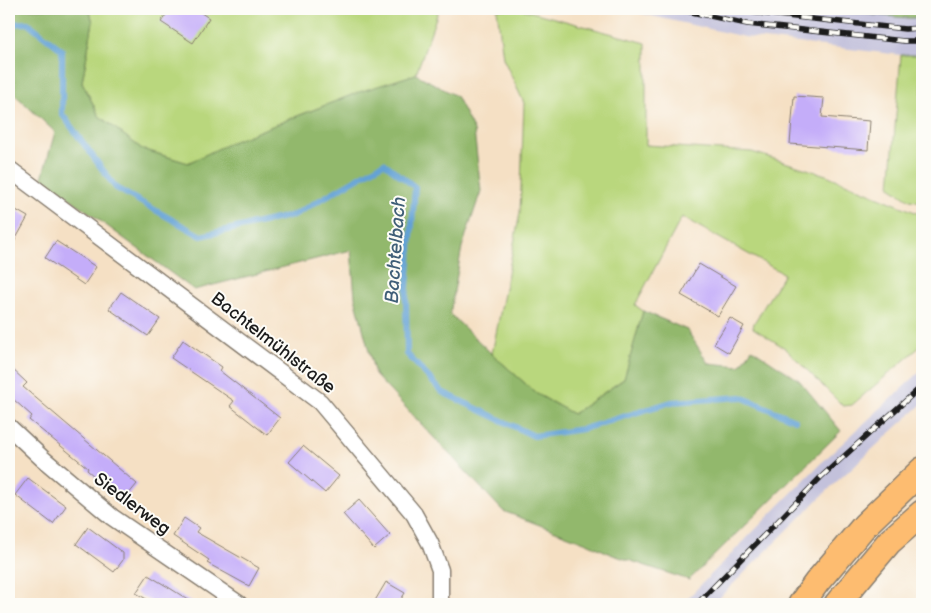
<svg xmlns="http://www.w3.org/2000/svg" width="931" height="613" font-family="'Balsamiq Sans',sans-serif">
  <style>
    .industrial { fill: #c3c1db }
    .green { fill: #b9d77d; stroke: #6a7a4c }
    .forest { fill: #92b86c; stroke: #576a44 }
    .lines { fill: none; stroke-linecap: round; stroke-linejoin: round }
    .stream { stroke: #63a2d5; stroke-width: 6 }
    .building { fill: #c4adf9 }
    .street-casing { stroke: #887e70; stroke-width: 19 }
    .primary-casing { stroke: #887e70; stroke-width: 28 }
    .street { stroke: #fff; stroke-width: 16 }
    .primary { stroke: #fdbc70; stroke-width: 25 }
    .rail-casing { stroke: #1c1c1c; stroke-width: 5.5 }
    .rail { stroke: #fdfcf7; stroke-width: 4; stroke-dasharray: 11; stroke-linecap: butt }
    .labels { text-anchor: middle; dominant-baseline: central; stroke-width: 4; stroke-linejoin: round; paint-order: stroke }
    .street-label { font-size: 18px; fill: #1c1c1c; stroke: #fdfcf7 }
    .water-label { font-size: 19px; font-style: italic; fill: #405f78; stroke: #fdfcf7 }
  </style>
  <rect width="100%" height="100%" fill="#fdfcf7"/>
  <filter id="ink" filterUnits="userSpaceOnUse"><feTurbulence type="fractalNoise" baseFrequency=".02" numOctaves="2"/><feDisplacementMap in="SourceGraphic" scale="10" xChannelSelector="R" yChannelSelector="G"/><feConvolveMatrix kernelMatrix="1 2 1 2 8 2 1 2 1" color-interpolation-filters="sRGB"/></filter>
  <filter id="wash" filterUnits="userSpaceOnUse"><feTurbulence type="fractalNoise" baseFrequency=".0096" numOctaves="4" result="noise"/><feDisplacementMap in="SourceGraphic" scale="20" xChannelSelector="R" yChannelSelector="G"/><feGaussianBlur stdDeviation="1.12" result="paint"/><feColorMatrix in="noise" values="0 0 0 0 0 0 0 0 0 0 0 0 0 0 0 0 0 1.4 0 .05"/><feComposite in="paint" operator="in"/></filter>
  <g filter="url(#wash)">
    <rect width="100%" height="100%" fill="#f5e0c4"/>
    <!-- industrial -->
    <path class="industrial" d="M621,9H811L907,18H922V55H901L745,37Z
      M922,370V404L832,486L713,604H682L820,464Z"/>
    <!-- green -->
    <path class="green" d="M89,9H439L416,74C338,99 262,128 188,163L142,149L99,116L82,82L93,22Z
      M497,9H521L646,43V145L752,152L826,175L922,215V345L852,405L843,406L785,348L753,328L754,323L784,274L682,217L635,305L643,311L625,378L573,414L537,394L492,354L520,213L524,103L503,58Z
      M901,55H922V202L910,200L890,187Z"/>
    <!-- forest -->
    <path class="forest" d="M9,9H89L93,22L82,82L99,116L142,149L188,163L234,141L359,92L416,74L456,96L474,131L481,191L462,247L450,314L492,354L537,394L573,414L624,379L643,311L687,330L708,363L740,366L752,349L799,380L841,431L689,580L613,555L587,543L503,511L375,375L355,297L351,250L194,290L42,178L55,132L9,89Z
      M811,9H922V18H907Z"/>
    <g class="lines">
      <!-- stream -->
      <path class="stream" d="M9,24L28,23L62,50V114L116,188L201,236L294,215L384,163L415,187L406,299L407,354L442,392L534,436L583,429L671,402L741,397L795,420"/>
    </g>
    <g id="blocks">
      <!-- building -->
      <path class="building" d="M170,9H195L209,18L193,43L161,22Z
        M794,96L824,98L822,117L870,121L868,150L790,144Z
        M9,206L28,217L9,251Z
        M56,241L96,267L84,285L45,258Z
        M699,264L736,286L718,316L681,295Z
        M121,292L160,319L148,336L109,309Z
        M730,318L744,326L729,353L714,344Z
        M183,340L222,367L220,371L280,418L267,435L230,406L234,401L171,358Z
        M9,366L27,383L23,387L137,484L123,501L87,470L88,468L29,420L32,416L13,399L9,403Z
        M303,446L339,476L325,493L289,462Z
        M28,478L66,506L53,524L15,495Z
        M359,500L390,535L374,549L343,514Z
        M184,518L199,528L196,532L259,568L249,586L207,563L209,560L173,536Z
        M88,527L123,553V560L114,572L76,544Z
        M148,575L168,587L195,604H155L136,593Z
        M386,582L405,593L398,604H373Z"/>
    </g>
  </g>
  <g filter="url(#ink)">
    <use href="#blocks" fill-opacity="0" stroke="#887e70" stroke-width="1"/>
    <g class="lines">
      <defs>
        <path id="street" d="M9,169L320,402L414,514L430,543L440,570V604
          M9,427L42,458L112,517L239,604"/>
        <path id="primary" d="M801,604L817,582L865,525L922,470
          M837,604L889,542L922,513"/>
      </defs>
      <!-- street casing -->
      <use href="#street" class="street-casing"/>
      <!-- primary casing -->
      <use href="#primary" class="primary-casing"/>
      <!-- street -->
      <use href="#street" class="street"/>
      <!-- primary -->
      <use href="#primary" class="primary"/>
      <defs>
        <path id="rail" d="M678,9L747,24L904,41H922
          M734,9L749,12L905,29L922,28
          M697,604L821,477L922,386"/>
      </defs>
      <!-- rail casing -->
      <use href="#rail" class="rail-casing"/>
      <!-- rail -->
      <use href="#rail" class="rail"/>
    </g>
  </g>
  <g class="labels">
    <!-- street labels -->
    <g class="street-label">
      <text transform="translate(273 343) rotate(38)">Bachtelmühlstraße</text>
      <text transform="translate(132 504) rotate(37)">Siedlerweg</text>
    </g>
    <!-- water labels -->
    <g class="water-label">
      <text transform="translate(396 250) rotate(-86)">Bachtelbach</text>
    </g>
  </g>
  <!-- margin -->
  <rect width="931" height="613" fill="none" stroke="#fdfcf7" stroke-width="30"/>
</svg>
